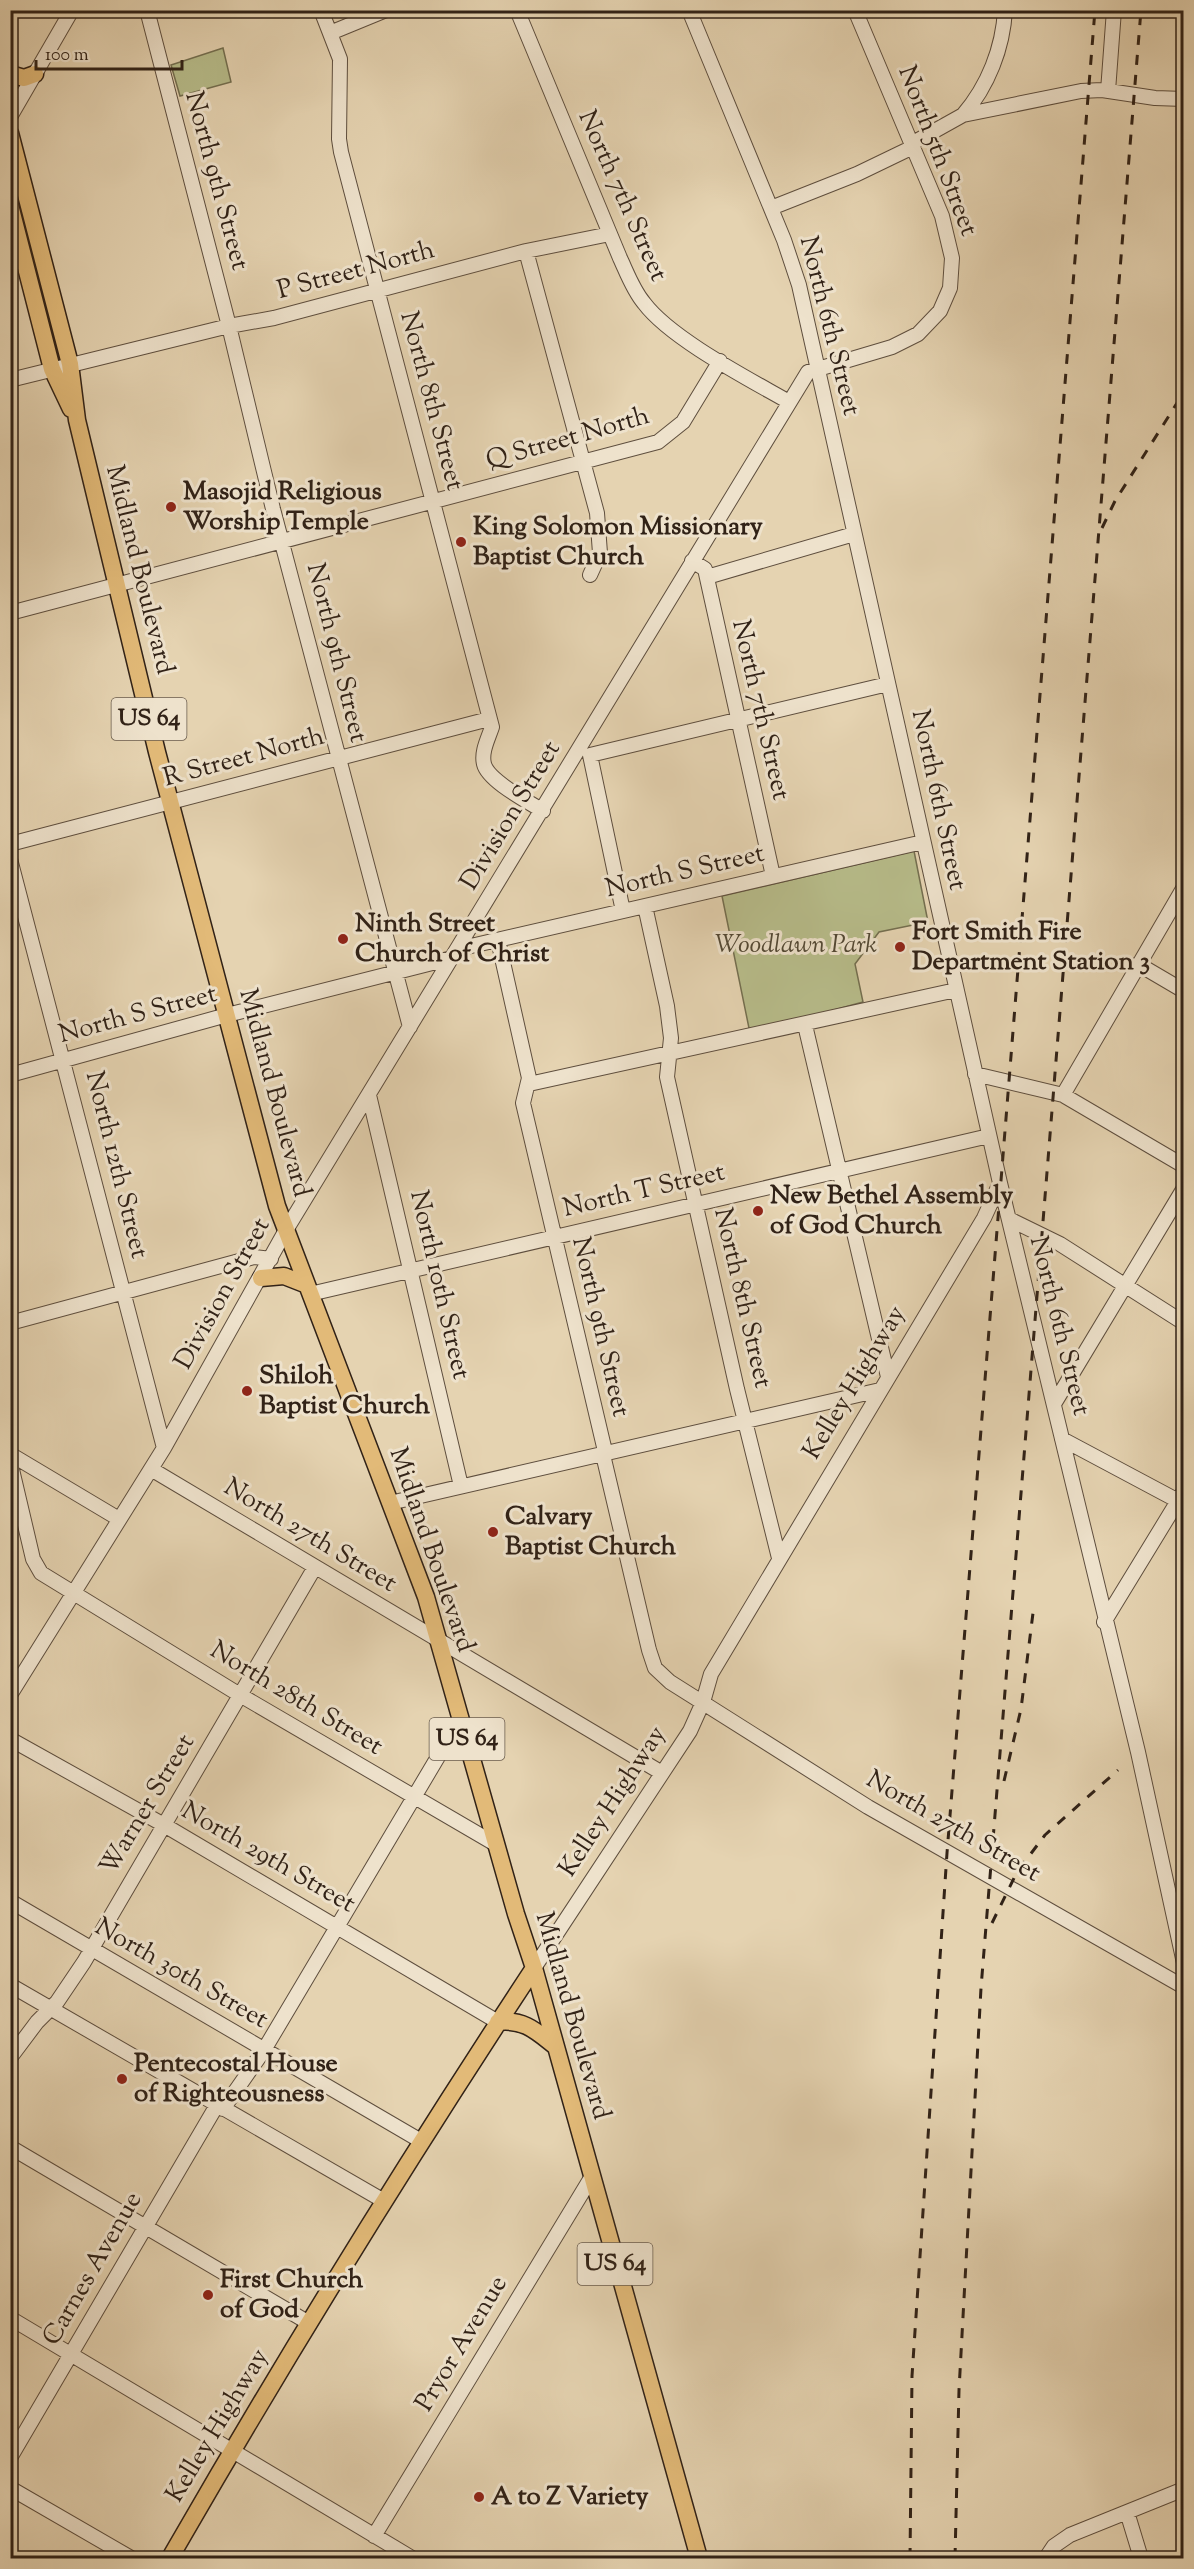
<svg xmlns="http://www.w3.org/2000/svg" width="1194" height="2569" font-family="'Sorts Mill Goudy',serif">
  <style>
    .green { fill: #b7bc8a; stroke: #746f50; stroke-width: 1.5 }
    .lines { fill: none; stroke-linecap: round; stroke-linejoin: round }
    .minor-casing { stroke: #5e4e3e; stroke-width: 16 }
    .major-casing { stroke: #312217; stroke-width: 19 }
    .minor { stroke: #eee2cc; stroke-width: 14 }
    .major { stroke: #e2ba78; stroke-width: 16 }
    .rail { stroke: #312217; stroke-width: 3; stroke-dasharray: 10 10; stroke-linecap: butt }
    .poi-dot { fill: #8f2418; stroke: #eee2cc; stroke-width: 2 }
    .labels { text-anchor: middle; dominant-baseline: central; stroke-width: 6; stroke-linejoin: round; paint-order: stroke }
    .shield { fill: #eee2cc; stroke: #6a5c4d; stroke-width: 1.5 }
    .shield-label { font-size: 24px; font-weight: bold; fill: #312217 }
    .street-label { font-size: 26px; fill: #312217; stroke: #eee2cc }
    .poi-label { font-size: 26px; font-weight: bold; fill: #312217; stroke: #eee2cc; text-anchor: start }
    .park-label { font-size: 26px; font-style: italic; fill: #524834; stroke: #eee2cc }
  </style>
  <rect width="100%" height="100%" fill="#e5d3b1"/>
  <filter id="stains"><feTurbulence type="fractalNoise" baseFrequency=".00333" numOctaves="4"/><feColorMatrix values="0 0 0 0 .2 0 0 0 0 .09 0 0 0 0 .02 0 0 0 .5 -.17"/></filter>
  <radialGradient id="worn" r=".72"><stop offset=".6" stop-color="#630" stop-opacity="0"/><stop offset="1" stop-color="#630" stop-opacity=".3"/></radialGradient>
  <!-- green -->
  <path class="green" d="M223,48L231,82L180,96L171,65Z
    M914,851L928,922L879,932L855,964L863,1002L750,1033L722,896Z"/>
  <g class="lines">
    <defs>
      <path id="minor" d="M147,10L229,326L273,509L410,1027
        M321,10L340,59L339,139L341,152L492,727C488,739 481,752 484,764C488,781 529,802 543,811
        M517,10L620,258C627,273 633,290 644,303C671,339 749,379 789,402
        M689,10L784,240L799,285L1000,1183L1138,1752L1184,1963
        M330,33L386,10
        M1108,91L1114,10
        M963,115C988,86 1003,48 1005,10
        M10,117L72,10
        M911,144L963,115L1081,91L1102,90L1155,98L1184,99
        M771,208L857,174L913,147
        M526,251L597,513L600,553L590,575
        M10,380L229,326L274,318L526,251L610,234
        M692,561L705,569L773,876
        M707,577L854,534
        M10,613L658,442L683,422L720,361
        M590,755L888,684
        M590,755L623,911
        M10,844L489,719
        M10,859L164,1448
        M645,906L667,1006L671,1038L667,1077L737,1389L779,1558
        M498,940L529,1078L523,1103L604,1447V1459L649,1650L655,1668L670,1682L868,1807L1184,1987
        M458,949L923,842
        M1138,964L1184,991
        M805,1025L888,1377
        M975,1074L1063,1095L1184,1166
        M10,1075L227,1015L452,958
        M529,1084L956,990
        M369,1095L461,1486
        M1063,1095L1184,887
        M1009,1219L1060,1244L1184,1323
        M310,1294L989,1136
        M10,1323L254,1257L271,1259
        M1054,1404L1184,1188
        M1062,1439L1184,1504
        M10,1454L119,1519
        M10,1461L33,1559L41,1573L240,1695L497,1845
        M151,1469L662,1773
        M390,1503L880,1390
        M1104,1622L1184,1491
        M10,1695L164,1448L286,1230L808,372L892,347L918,334L940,311L950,288L952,258L942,216L855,10
        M10,1739L164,1825L498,2022
        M10,1901L421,2141
        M534,1968L690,1731L703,1702L711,1674L984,1218L1000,1183
        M10,1985L384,2201
        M10,2058L37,2022L57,2002L84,1962L315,1567
        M223,2109L264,2050L461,1718
        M10,2147L309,2323
        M10,2318L412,2558
        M10,2458L217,2105
        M10,2488L131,2558
        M1127,2512L1141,2558
        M374,2536L591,2178
        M1046,2558L1054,2546L1070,2535L1184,2489"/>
      <path id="major" d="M10,74L24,78L35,74
        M10,133L70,364L77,420L157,752L277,1206L426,1597L516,1914L534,1968L699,2558
        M10,205L52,369L71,409
        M261,1278L284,1276L307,1285
        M498,2022C524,2019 536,2031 555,2046
        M170,2558C285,2358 407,2161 534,1968"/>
    </defs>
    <!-- minor casing -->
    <use href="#minor" class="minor-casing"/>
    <!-- major casing -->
    <use href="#major" class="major-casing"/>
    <!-- minor -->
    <use href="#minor" class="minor"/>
    <!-- major -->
    <use href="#major" class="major"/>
    <!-- rail -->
    <path class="rail" d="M1102,528L1115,501L1184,392
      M1004,1781L1021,1709L1034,1605
      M992,1923L1017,1872L1045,1835L1118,1770
      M910,2558L912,2376L947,1853L1095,10
      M955,2558L959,2390L981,1988L1141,10"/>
  </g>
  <!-- markers -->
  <g class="poi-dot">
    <circle cx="171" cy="507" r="6"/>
    <circle cx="461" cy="542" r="6"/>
    <circle cx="343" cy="939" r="6"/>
    <circle cx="900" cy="947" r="6"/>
    <circle cx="758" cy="1211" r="6"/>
    <circle cx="247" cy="1391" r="6"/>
    <circle cx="493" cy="1532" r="6"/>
    <circle cx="122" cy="2079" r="6"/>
    <circle cx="208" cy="2295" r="6"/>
    <circle cx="479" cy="2497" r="6"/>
  </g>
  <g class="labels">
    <!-- shield labels -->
    <g class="shield">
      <rect x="111.5" y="698" width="75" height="42" rx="4.5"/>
      <rect x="429.5" y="1718" width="75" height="42" rx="4.5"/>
      <rect x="577.5" y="2243" width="75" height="42" rx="4.5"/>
    </g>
    <g class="shield-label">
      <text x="149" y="719">US 64</text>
      <text x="467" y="1739">US 64</text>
      <text x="615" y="2264">US 64</text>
    </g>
    <!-- street labels -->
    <g class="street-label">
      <text transform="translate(937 151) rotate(69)">North 5th Street</text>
      <text transform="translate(216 181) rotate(75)">North 9th Street</text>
      <text transform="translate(622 196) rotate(66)">North 7th Street</text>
      <text transform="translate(356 271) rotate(-15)">P Street North</text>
      <text transform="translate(829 326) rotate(76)">North 6th Street</text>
      <text transform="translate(431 401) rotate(75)">North 8th Street</text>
      <text transform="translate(568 439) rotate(-16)">Q Street North</text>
      <text transform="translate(139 570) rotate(76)">Midland Boulevard</text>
      <text transform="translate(336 653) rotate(76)">North 9th Street</text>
      <text transform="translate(760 710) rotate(77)">North 7th Street</text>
      <text transform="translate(244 758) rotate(-15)">R Street North</text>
      <text transform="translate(938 800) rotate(78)">North 6th Street</text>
      <text transform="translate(511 816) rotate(-59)">Division Street</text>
      <text transform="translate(685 872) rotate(-13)">North S Street</text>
      <text transform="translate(138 1015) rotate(-15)">North S Street</text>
      <text transform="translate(274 1093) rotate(75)">Midland Boulevard</text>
      <text transform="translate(116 1165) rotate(76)">North 12th Street</text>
      <text transform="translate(644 1191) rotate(-13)">North T Street</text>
      <text transform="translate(439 1285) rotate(77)">North 10th Street</text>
      <text transform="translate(223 1294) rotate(-61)">Division Street</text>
      <text transform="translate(742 1298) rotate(77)">North 8th Street</text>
      <text transform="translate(1059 1326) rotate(76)">North 6th Street</text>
      <text transform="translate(600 1327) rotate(77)">North 9th Street</text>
      <text transform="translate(855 1383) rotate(-59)">Kelley Highway</text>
      <text transform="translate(310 1536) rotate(31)">North 27th Street</text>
      <text transform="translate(431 1550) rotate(71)">Midland Boulevard</text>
      <text transform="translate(296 1699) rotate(31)">North 28th Street</text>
      <text transform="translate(613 1802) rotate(-57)">Kelley Highway</text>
      <text transform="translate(148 1805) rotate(-59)">Warner Street</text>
      <text transform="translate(953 1827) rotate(30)">North 27th Street</text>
      <text transform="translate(268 1858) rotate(30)">North 29th Street</text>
      <text transform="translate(181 1974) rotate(30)">North 30th Street</text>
      <text transform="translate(572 2016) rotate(74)">Midland Boulevard</text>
      <text transform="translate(93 2269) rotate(-60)">Carnes Avenue</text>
      <text transform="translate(462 2344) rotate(-59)">Pryor Avenue</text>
      <text transform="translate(218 2426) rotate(-59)">Kelley Highway</text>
    </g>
    <!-- poi labels -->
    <g class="poi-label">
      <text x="183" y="492">Masojid Religious<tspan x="183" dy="30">Worship Temple</tspan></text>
      <text x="473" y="527">King Solomon Missionary<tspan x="473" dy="30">Baptist Church</tspan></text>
      <text x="355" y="924">Ninth Street<tspan x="355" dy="30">Church of Christ</tspan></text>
      <text x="912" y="932">Fort Smith Fire<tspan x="912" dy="30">Department Station 3</tspan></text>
      <text x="770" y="1196">New Bethel Assembly<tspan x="770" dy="30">of God Church</tspan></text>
      <text x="259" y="1376">Shiloh<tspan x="259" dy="30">Baptist Church</tspan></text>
      <text x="505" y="1517">Calvary<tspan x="505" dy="30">Baptist Church</tspan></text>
      <text x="134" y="2064">Pentecostal House<tspan x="134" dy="30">of Righteousness</tspan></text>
      <text x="220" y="2280">First Church<tspan x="220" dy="30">of God</tspan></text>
      <text x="491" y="2497">A to Z Variety</text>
    </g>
    <!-- park labels -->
    <g class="park-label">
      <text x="796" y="945">Woodlawn Park</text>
    </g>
  </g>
  <!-- margin -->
  <rect width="1194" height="2569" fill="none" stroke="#e5d3b1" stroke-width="36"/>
  <rect x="12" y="12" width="1170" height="2545" fill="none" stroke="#312217" stroke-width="3"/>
  <rect x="18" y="18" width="1158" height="2533" fill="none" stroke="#312217" stroke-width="1.5"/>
  <!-- scale -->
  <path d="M36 60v9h146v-9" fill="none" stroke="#312217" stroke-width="3"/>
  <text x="45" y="60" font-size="18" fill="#312217" stroke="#eee2cc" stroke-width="4.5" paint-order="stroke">100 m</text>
  <rect width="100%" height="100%" filter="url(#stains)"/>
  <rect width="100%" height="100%" fill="url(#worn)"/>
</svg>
